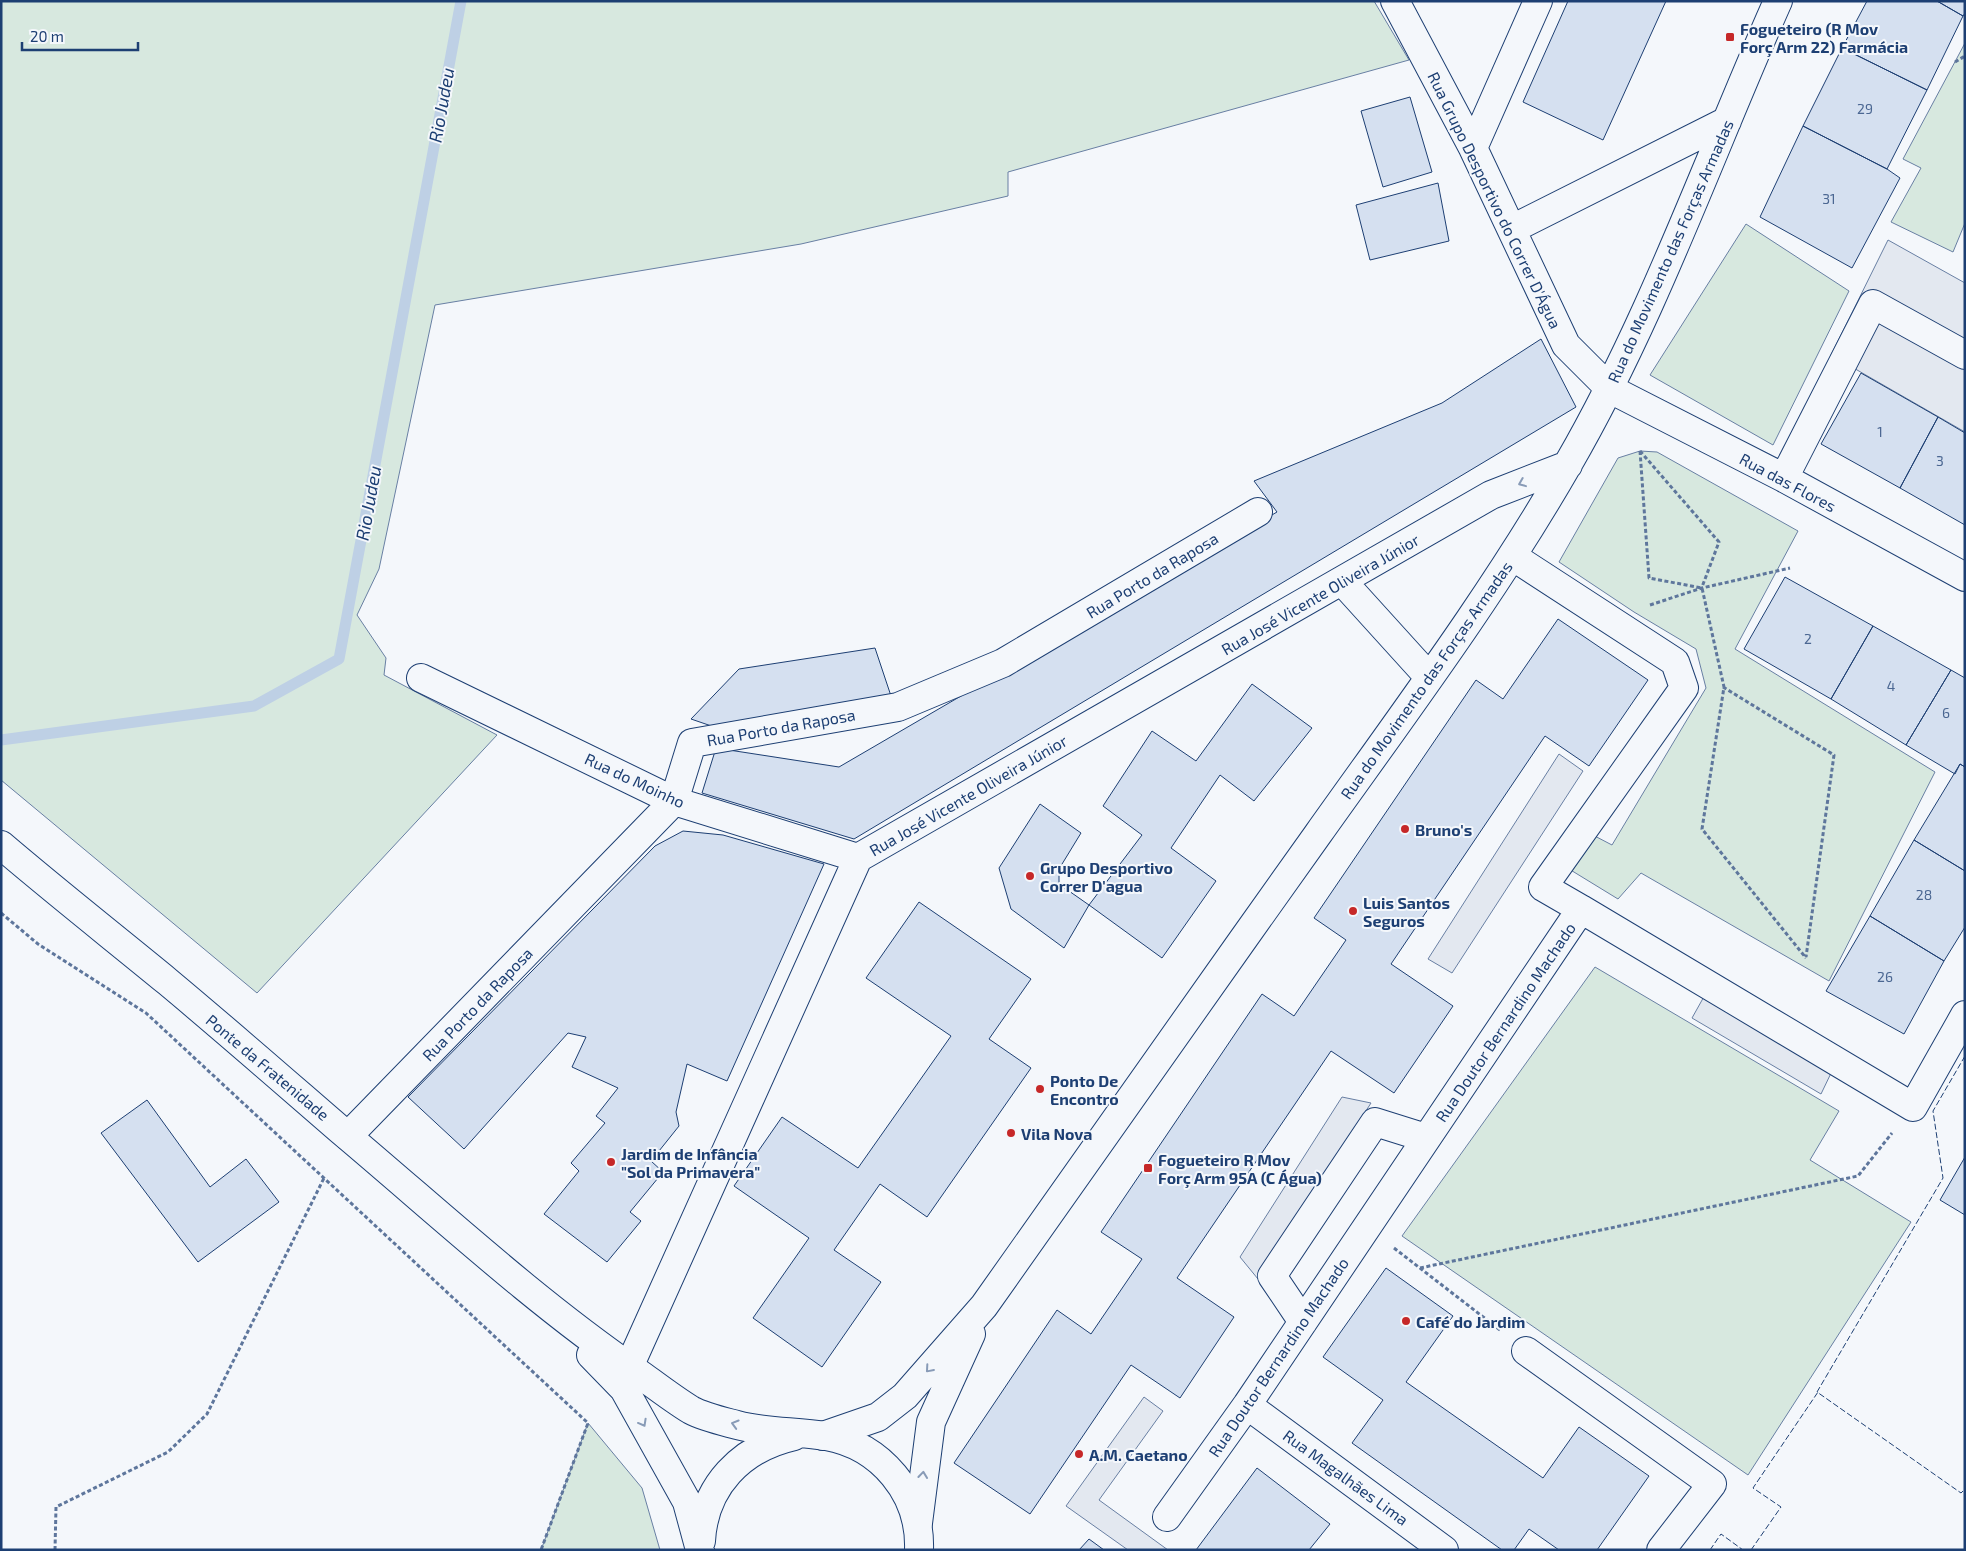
<svg xmlns="http://www.w3.org/2000/svg" width="1966" height="1551" font-family="'Exo 2',sans-serif">
  <style>
    .green { fill: #d7e8df; stroke: #687fa3 }
    .parking { fill: #e3e8f0; stroke: #687fa3 }
    .lines { fill: none; stroke-linecap: round; stroke-linejoin: round }
    .stream { stroke: #bed0e5; stroke-width: 11 }
    .building { fill: #d5e0f0; stroke: #1d3f73 }
    .minor-casing { stroke: #1d3f73; stroke-width: 30 }
    .major-casing { stroke: #1d3f73; stroke-width: 30 }
    .path { stroke: #5e769c; stroke-width: 3; stroke-dasharray: 4 2.5; stroke-linecap: butt }
    .minor { stroke: #f4f7fb; stroke-width: 28 }
    .major { stroke: #f4f7fb; stroke-width: 28 }
    .fence { stroke: #1d3f73; stroke-width: 1; stroke-dasharray: 6 2.5; stroke-linecap: butt }
    .oneway { stroke: #889bb7 }
    .poi-dot { fill: #c62828; stroke: #f4f7fb; stroke-width: 2 }
    .labels { text-anchor: middle; dominant-baseline: central; stroke-width: 4; stroke-linejoin: round; paint-order: stroke }
    .number-label { font-size: 14px; fill: #4b6792 }
    .poi-label { font-size: 16px; font-weight: bold; fill: #1d3f73; stroke: #f4f7fb; text-anchor: start }
    .street-label { font-size: 16px; fill: #1d3f73; stroke: #f4f7fb }
    .water-label { font-size: 18px; font-style: italic; fill: #1d3f73; stroke: #f4f7fb }
  </style>
  <rect width="100%" height="100%" fill="#f4f7fb"/>
  <!-- green -->
  <path class="green" d="M1,1H1374L1409,60L1008,172V196L801,244L435,305L379,569L357,615L386,658L384,675L497,735L257,993L1,780Z
    M1965,43V223L1953,252L1891,222L1921,168L1903,159Z
    M1746,224L1849,291L1773,445L1650,375Z
    M1640,451L1657,452L1798,531L1735,649L1935,772L1829,981L1641,873L1618,899L1569,869L1589,833L1612,845L1706,688L1696,649L1634,612L1559,562L1618,458Z
    M1595,967L1839,1111L1810,1160L1911,1222L1748,1475L1402,1236Z
    M588,1423L642,1488L660,1550H541Z"/>
  <!-- parking -->
  <path class="parking" d="M1888,240L1965,283V432L1831,355Z
    M1559,754L1583,771L1452,973L1428,959Z
    M1706,993L1833,1069L1821,1094L1692,1018Z
    M1342,1097L1371,1103L1258,1279L1240,1257Z
    M1144,1397L1163,1411L1099,1500L1168,1550H1128L1066,1506Z"/>
  <g class="lines">
    <!-- stream -->
    <path class="stream" d="M1,740L254,706L339,659L461,1"/>
  </g>
  <!-- building -->
  <path class="building" d="M1568,1H1666L1603,140L1523,102Z
    M1867,1H1937L1963,16L1927,90L1842,48Z
    M1937,1H1965V13L1963,16Z
    M1842,48L1927,90L1887,169L1803,126Z
    M1410,97L1432,172L1383,187L1361,111Z
    M1803,126L1887,169L1900,178L1852,268L1760,217Z
    M1438,183L1449,241L1370,260L1356,205Z
    M1541,339L1576,407L854,839L702,793L716,748L839,767L1277,512L1254,481L1442,403Z
    M1861,373L1938,417L1900,488L1821,444Z
    M1938,417L1965,433V525L1900,488Z
    M1785,577L1873,626L1831,699L1744,649Z
    M1558,619L1648,680L1589,766L1545,736L1391,964L1453,1006L1394,1093L1331,1051L1177,1278L1234,1317L1180,1398L1131,1365L1030,1514L954,1463L1057,1310L1091,1334L1142,1259L1101,1232L1262,994L1294,1016L1346,940L1314,918L1476,680L1503,699Z
    M1873,626L1951,670L1906,745L1831,699Z
    M875,648L891,696L726,731L691,719L739,669Z
    M1951,670L1965,678V767L1960,764L1955,774L1906,745Z
    M1252,684L1312,728L1254,801L1220,775L1171,848L1216,881L1162,958L1089,905L1142,835L1103,806L1152,731L1196,761Z
    M1960,764L1965,767V871L1914,840Z
    M1040,804L1081,833L1059,869V884L1089,905L1064,948L1011,909L999,868Z
    M683,831L723,835L824,864L727,1081L687,1064L676,1112L679,1126L651,1161L663,1172L630,1212L641,1221L607,1262L544,1214L579,1171L571,1163L605,1123L596,1116L618,1088L572,1067L586,1037L568,1033L464,1149L408,1097L655,846Z
    M1914,840L1965,871V927L1944,961L1870,916Z
    M919,902L1031,979L989,1039L1031,1068L927,1217L880,1184L834,1250L881,1282L822,1367L753,1318L809,1238L734,1186L782,1117L858,1168L951,1036L866,978Z
    M1870,916L1944,961L1904,1034L1826,991Z
    M147,1100L210,1187L246,1159L279,1202L198,1262L101,1133Z
    M1965,1157V1215L1940,1200Z
    M1386,1268L1453,1316L1406,1382L1543,1478L1579,1427L1649,1476L1597,1550H1559L1529,1529L1514,1550H1502L1352,1443L1383,1400L1323,1357Z
    M1257,1468L1330,1524L1309,1550H1196Z
    M1089,1539L1104,1550H1079Z"/>
  <g class="lines">
    <defs>
      <path id="minor" d="M1395,1L1473,148L1566,345L1610,389L1784,478L1965,577
        M1473,148L1538,1
        M1512,229L1727,121
        M1784,478L1873,304L1965,355
        M1512,556L1675,662L1684,688L1543,887L1581,909
        M1342,581L1429,677
        M421,678L674,801L858,858
        M348,1136L674,801L692,743L898,707L1003,663L1258,512
        M1303,1322L1272,1276L1375,1122L1426,1138
        M1526,1351L1712,1484L1661,1550
        M629,1367L858,858L1491,495L1568,465
        M1247,1405L1444,1550
        M823,1436L878,1417L905,1396L984,1306C1095,1149 1206,991 1318,834C1404,713 1494,593 1568,464C1653,317 1709,156 1778,1
        M1167,1517L1247,1405L1581,909L1913,1107L1965,1015
        M918,1523L931,1422L971,1334"/>
      <path id="major" d="M1,845C56,892 112,936 168,982C228,1032 286,1083 345,1134C441,1215 534,1301 637,1372C655,1385 673,1399 691,1410C704,1417 722,1421 737,1425C766,1433 796,1431 826,1436C881,1446 921,1493 919,1550
        M591,1355L624,1389L687,1502L700,1550
        M701,1541C704,1486 741,1448 794,1436"/>
    </defs>
    <!-- minor casing -->
    <use href="#minor" class="minor-casing"/>
    <!-- major casing -->
    <use href="#major" class="major-casing"/>
    <!-- path -->
    <path class="path" d="M1955,62L1965,56
      M1640,451L1649,578L1702,588L1724,687L1702,829L1806,958
      M1640,451L1719,542L1702,587
      M1650,605L1702,588L1790,568
      M1723,687L1834,755L1806,957
      M1,913L38,944L146,1013L588,1423L541,1550
      M1394,1248L1500,1330
      M1420,1268L1858,1176L1892,1133
      M55,1550L56,1507L168,1452L207,1414L324,1178"/>
    <!-- minor -->
    <use href="#minor" class="minor"/>
    <!-- major -->
    <use href="#major" class="major"/>
    <!-- fence -->
    <path class="fence" d="M1965,1056L1933,1111L1943,1178L1817,1392L1961,1493L1965,1489
      M1710,1550L1721,1534L1743,1550
      M1751,1550L1781,1507L1753,1488L1818,1392"/>
  </g>
  <!-- one-way arrows -->
  <defs><path id="oneway-chevron" d="M-2-3.5L2.5 0L-2 3.5" fill="none" stroke-width="1.6" stroke-linecap="round" stroke-linejoin="round" transform="scale(1.25)"/></defs>
  <g class="oneway">
    <use href="#oneway-chevron" transform="translate(1522 483) rotate(158)"/>
    <use href="#oneway-chevron" transform="translate(929 1369) rotate(131)"/>
    <use href="#oneway-chevron" transform="translate(643 1423) rotate(61)"/>
    <use href="#oneway-chevron" transform="translate(735 1424) rotate(-164)"/>
    <use href="#oneway-chevron" transform="translate(923 1475) rotate(-84)"/>
  </g>
  <!-- markers -->
  <g class="poi-dot">
    <rect x="1725" y="32" width="10" height="10" rx="2.5"/>
    <circle cx="1405" cy="829" r="5"/>
    <circle cx="1030" cy="876" r="5"/>
    <circle cx="1353" cy="911" r="5"/>
    <circle cx="1040" cy="1089" r="5"/>
    <circle cx="1011" cy="1133" r="5"/>
    <circle cx="611" cy="1162" r="5"/>
    <rect x="1143" y="1163" width="10" height="10" rx="2.5"/>
    <circle cx="1406" cy="1321" r="5"/>
    <circle cx="1079" cy="1454" r="5"/>
  </g>
  <g class="labels">
    <!-- number labels -->
    <g class="number-label">
      <text x="1865" y="108">29</text>
      <text x="1829" y="198">31</text>
      <text x="1880" y="431">1</text>
      <text x="1940" y="460">3</text>
      <text x="1808" y="638">2</text>
      <text x="1891" y="685">4</text>
      <text x="1946" y="712">6</text>
      <text x="1924" y="894">28</text>
      <text x="1885" y="976">26</text>
    </g>
    <!-- poi labels -->
    <g class="poi-label">
      <text x="1740" y="28">Fogueteiro (R Mov<tspan x="1740" dy="18">Forç Arm 22) Farmácia</tspan></text>
      <text x="1415" y="829">Bruno's</text>
      <text x="1040" y="867">Grupo Desportivo<tspan x="1040" dy="18">Correr D'agua</tspan></text>
      <text x="1363" y="902">Luis Santos<tspan x="1363" dy="18">Seguros</tspan></text>
      <text x="1050" y="1080">Ponto De<tspan x="1050" dy="18">Encontro</tspan></text>
      <text x="1021" y="1133">Vila Nova</text>
      <text x="621" y="1153">Jardim de Infância<tspan x="621" dy="18">"Sol da Primavera"</tspan></text>
      <text x="1158" y="1159">Fogueteiro R Mov<tspan x="1158" dy="18">Forç Arm 95A (C Água)</tspan></text>
      <text x="1416" y="1321">Café do Jardim</text>
      <text x="1089" y="1454">A.M. Caetano</text>
    </g>
    <!-- street labels -->
    <g class="street-label">
      <text transform="translate(1495 200) rotate(64)">Rua Grupo Desportivo do Correr D'Água</text>
      <text transform="translate(1670 251) rotate(-66)">Rua do Movimento das Forças Armadas</text>
      <text transform="translate(1788 482) rotate(28)">Rua das Flores</text>
      <text transform="translate(1152 575) rotate(-31)">Rua Porto da Raposa</text>
      <text transform="translate(1320 594) rotate(-30)">Rua José Vicente Oliveira Júnior</text>
      <text transform="translate(1426 680) rotate(-55)">Rua do Movimento das Forças Armadas</text>
      <text transform="translate(781 727) rotate(-10)">Rua Porto da Raposa</text>
      <text transform="translate(635 780) rotate(25)">Rua do Moinho</text>
      <text transform="translate(968 795) rotate(-30)">Rua José Vicente Oliveira Júnior</text>
      <text transform="translate(477 1004) rotate(-46)">Rua Porto da Raposa</text>
      <text transform="translate(1505 1022) rotate(-56)">Rua Doutor Bernardino Machado</text>
      <text transform="translate(268 1067) rotate(40)">Ponte da Fratenidade</text>
      <text transform="translate(1278 1357) rotate(-56)">Rua Doutor Bernardino Machado</text>
      <text transform="translate(1346 1477) rotate(36)">Rua Magalhães Lima</text>
    </g>
    <!-- water labels -->
    <g class="water-label">
      <text transform="translate(441 105) rotate(-80)">Rio Judeu</text>
      <text transform="translate(368 503) rotate(-80)">Rio Judeu</text>
    </g>
  </g>
  <!-- border -->
  <rect width="1966" height="1551" fill="none" stroke="#1d3f73" stroke-width="5"/>
  <!-- scale -->
  <path d="M22 42v8h116v-8" fill="none" stroke="#1d3f73" stroke-width="2.5"/>
  <text x="30" y="42" font-size="15" fill="#1d3f73" stroke="#f4f7fb" stroke-width="4" paint-order="stroke">20 m</text>
</svg>
